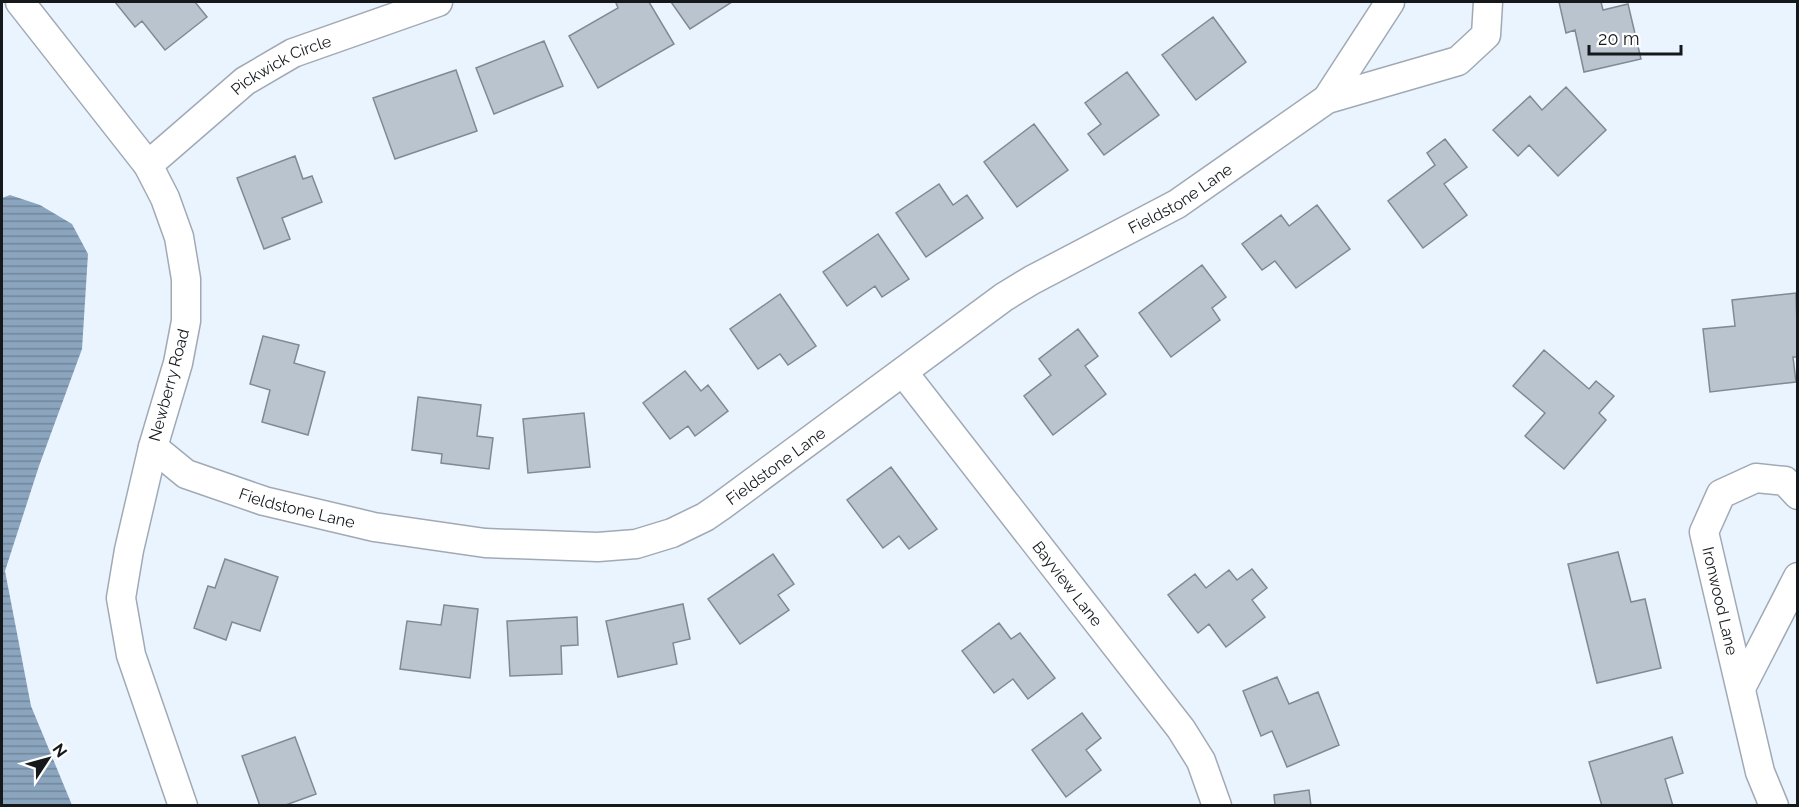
<svg xmlns="http://www.w3.org/2000/svg" width="1799" height="807" font-family="Raleway,sans-serif">
  <style>
    .water { fill: url(#water-rules) }
    .building { fill: #bac4ce; stroke: #818a93; stroke-width: 1.5 }
    .lines { fill: none; stroke-linecap: round; stroke-linejoin: round }
    .minor-casing { stroke: #a1aab4; stroke-width: 31 }
    .minor { stroke: #fff; stroke-width: 28 }
    .labels { text-anchor: middle; dominant-baseline: central; stroke-width: 4.5; stroke-linejoin: round; paint-order: stroke }
    .street-label { font-size: 16px; fill: #15191c; stroke: #fff }
  </style>
  <defs>
    <pattern id="water-rules" width="6" height="5" patternUnits="userSpaceOnUse" patternTransform="scale(1.5)"><rect width="6" height="5" fill="#8ca5bf"/><path d="M0 2.5h6" fill="none" stroke="#71869a"/></pattern>
  </defs>
  <rect width="100%" height="100%" fill="#eaf4ff"/>
  <!-- water -->
  <path class="water" d="M10,195L40,205L72,224L88,254L82,349L39,466L5,571L31,706L72,805H2V198Z"/>
  <!-- building -->
  <path class="building" d="M115,2H195L207,17L165,50L142,21L135,27Z
    M618,2H649L674,44L598,88L569,36L618,8L616,3Z
    M671,2H732L690,29Z
    M1559,2H1601L1603,10L1628,4L1641,59L1584,72L1575,30L1566,33Z
    M1213,17L1246,62L1196,100L1162,55Z
    M544,41L563,86L494,114L476,68Z
    M456,70L477,131L395,159L373,98Z
    M1127,72L1159,115L1104,155L1088,134L1101,124L1085,103Z
    M1566,87L1606,130L1558,176L1529,145L1518,156L1493,130L1530,96L1542,110Z
    M1034,124L1068,170L1017,207L984,162Z
    M1445,139L1467,167L1444,184L1467,215L1423,248L1388,201L1435,165L1427,153Z
    M295,156L303,179L312,176L322,202L282,218L290,239L264,249L237,178Z
    M939,184L953,205L967,195L983,218L926,257L896,213Z
    M1317,205L1350,249L1296,288L1275,261L1262,270L1242,244L1281,215L1289,226Z
    M878,234L909,279L882,297L875,286L847,306L823,272Z
    M1202,265L1226,297L1212,308L1220,320L1171,357L1139,313Z
    M1796,293L1798,357H1793L1796,382L1710,392L1703,329L1735,326L1732,300Z
    M780,294L816,346L788,365L780,354L758,369L730,329Z
    M1078,329L1098,356L1085,366L1106,394L1053,435L1024,396L1051,375L1039,359Z
    M263,336L299,345L294,363L325,372L308,435L262,422L270,390L250,384Z
    M1544,350L1589,389L1596,381L1614,396L1599,413L1606,420L1564,469L1525,436L1545,413L1513,386Z
    M685,371L701,391L708,385L728,411L695,436L688,426L670,439L643,403Z
    M418,397L481,405L477,436L493,438L489,469L441,463L442,454L412,450Z
    M584,413L590,467L528,473L523,419Z
    M891,467L937,529L909,549L899,536L883,548L847,500Z
    M1618,552L1631,602L1645,599L1661,668L1597,683L1568,564Z
    M773,554L794,584L778,595L789,610L740,644L708,599Z
    M225,559L278,577L260,631L232,622L226,640L194,628L208,586L215,588Z
    M1252,569L1267,588L1252,600L1265,617L1226,647L1209,624L1198,633L1168,595L1195,574L1206,588L1229,570L1237,580Z
    M683,604L690,639L673,643L677,664L618,677L606,621Z
    M444,605L478,609L470,678L400,669L407,621L441,625Z
    M577,617L578,645L561,646L562,674L510,676L507,621Z
    M999,623L1011,639L1020,633L1055,678L1028,699L1013,679L994,693L962,651Z
    M1277,677L1289,704L1318,692L1339,745L1287,767L1272,731L1261,736L1243,691Z
    M1082,713L1101,738L1086,750L1101,770L1066,797L1032,750Z
    M295,737L316,794L283,806H260L242,756Z
    M1672,737L1683,773L1665,779L1673,806H1602L1589,762Z
    M1309,790L1311,806H1275L1274,795Z"/>
  <g class="lines">
    <defs>
      <g id="minor">
        <path d="M20,2L148,165L165,198L179,237L186,279V321L178,363L153,447L129,550L121,598L131,655L183,806"/>
        <path d="M1327,99L1390,2"/>
        <path id="s1" d="M148,165L245,81L293,53L438,2"/>
        <path id="s2" d="M903,372L1181,729L1201,761L1217,806"/>
        <path id="s3" d="M153,447L186,474L264,501L374,527L485,543L598,547L636,544L672,533L705,517L721,506L1004,297L1032,280L1177,204L1327,99L1458,61L1486,35L1488,2"/>
        <path d="M1741,688L1798,577"/>
        <path d="M1774,806L1760,772L1704,532L1721,494L1756,478L1785,481L1798,495"/>
      </g>
    </defs>
    <!-- minor casing -->
    <use href="#minor" class="minor-casing"/>
    <!-- minor -->
    <use href="#minor" class="minor"/>
  </g>
  <g class="labels">
    <!-- street labels -->
    <g class="street-label">
      <text stroke="none"><textPath href="#s1" startOffset="168">Pickwick Circle</textPath></text>
      <text stroke="none"><textPath href="#s3" startOffset="1149">Fieldstone Lane</textPath></text>
      <text transform="translate(169 385) rotate(-75)">Newberry Road</text>
      <text stroke="none"><textPath href="#s3" startOffset="663">Fieldstone Lane</textPath></text>
      <text stroke="none"><textPath href="#s3" startOffset="159">Fieldstone Lane</textPath></text>
      <text stroke="none"><textPath href="#s2" startOffset="268">Bayview Lane</textPath></text>
      <text transform="translate(1720 601) rotate(77)">Ironwood Lane</text>
    </g>
  </g>
  <!-- border -->
  <rect width="1799" height="807" fill="none" stroke="#15191c" stroke-width="6"/>
  <!-- north arrow -->
  <g transform="translate(48 759) rotate(54)" stroke="#ffffff" stroke-width="4.5" paint-order="stroke">
  <path d="M0-4.5L10 22L0 15L-10 22Z" fill="#15191c"/>
  <text y="-9" font-size="16" font-weight="bold" text-anchor="middle" fill="#15191c">N</text>
  </g>
  <!-- scale -->
  <path d="M1589 45v9h92v-9" fill="none" stroke="#15191c" stroke-width="3"/>
  <text x="1598" y="45" font-size="18" fill="#15191c" stroke="#ffffff" stroke-width="4.5" paint-order="stroke">20 m</text>
</svg>
